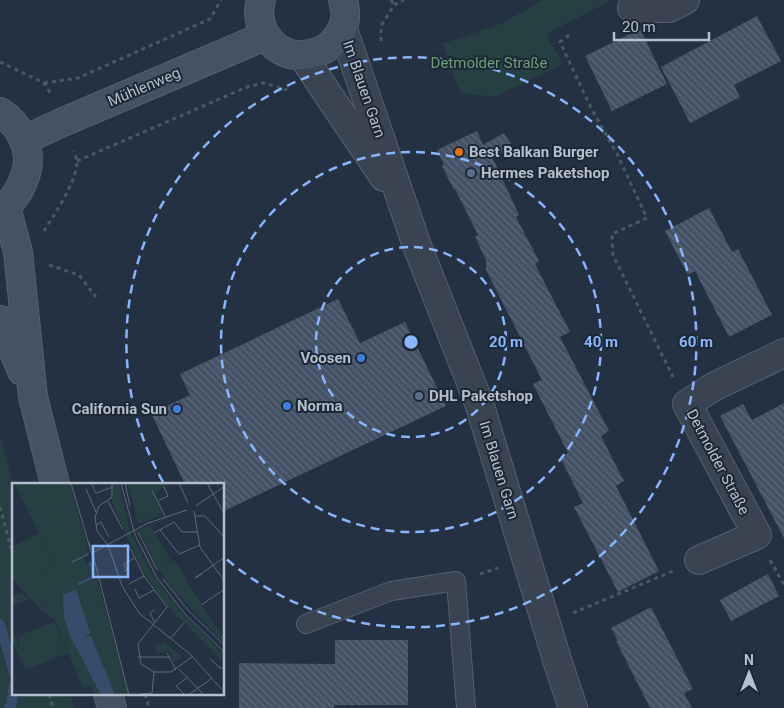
<svg xmlns="http://www.w3.org/2000/svg" width="784" height="708" font-family="Roboto,sans-serif">
  <style>
    .park { fill: #263f43 }
    .lines { fill: none; stroke-linecap: round; stroke-linejoin: round }
    .stream { stroke: #374c6a; stroke-width: 10 }
    .building { fill: url(#building-back-hatch) }
    .lane-casing { stroke: #56616f; stroke-width: 20 }
    .street-casing { stroke: #56616f; stroke-width: 30 }
    .secondary-casing { stroke: #56616f; stroke-width: 30 }
    .path { stroke: #445c5f; stroke-width: 3; stroke-dasharray: 4 4; stroke-linecap: butt }
    .lane { stroke: #394351; stroke-width: 18 }
    .street { stroke: #394351; stroke-width: 28 }
    .secondary { stroke: #465164; stroke-width: 28 }
    .ring { fill: none; stroke: #89b5fd; stroke-width: 2.5; stroke-dasharray: 9 6 }
    .food-dot { fill: #e8710a; stroke: #1d2836; stroke-width: 2 }
    .service-dot { fill: #5c6f8a; stroke: #1d2836; stroke-width: 2 }
    .shop-dot { fill: #3f7fe0; stroke: #1d2836; stroke-width: 2 }
    .labels { text-anchor: middle; dominant-baseline: central; stroke-width: 4; stroke-linejoin: round; paint-order: stroke }
    .park-label { font-size: 15px; fill: #6b9e77; stroke: #1d2836 }
    .street-label { font-size: 15px; fill: #b5becc; stroke: #1d2836 }
    .poi-label { font-size: 15px; font-weight: bold; fill: #b5becc; stroke: #1d2836; text-anchor: start }
    .inset-river { fill: none; stroke: #374c6a; stroke-width: 2.5 }
    .inset-road { fill: none; stroke: #5e6979; stroke-width: 1 }
    .view { fill: #89b5fd; fill-opacity: 0.15; stroke: #89b5fd; stroke-width: 2.5 }
    .inset-edge { fill: none; stroke: #b5becc; stroke-width: 2.5 }
    .centre { fill: #89b5fd; stroke: #1d2836; stroke-width: 2.5 }
    .ring-label { font-size: 15px; text-anchor: middle; font-weight: bold; fill: #89b5fd; stroke: #1d2836; stroke-width: 4; stroke-linejoin: round; paint-order: stroke }
  </style>
  <defs>
    <pattern id="building-back-hatch" width="6" height="6" patternUnits="userSpaceOnUse" patternTransform="scale(1.25)"><rect width="6" height="6" fill="#435164"/><path d="M-1 5l2 2M0 0l6 6M5-1l2 2" fill="none" stroke="#5c6879"/></pattern>
  </defs>
  <rect width="100%" height="100%" fill="#243142"/>
  <!-- park -->
  <path class="park" d="M544,0H612L546,34L563,64L494,97L460,93L442,44L498,25Z
    M0,437L14,487V694H70L74,708H0Z"/>
  <g class="lines">
    <!-- stream -->
    <path class="stream" d="M0,624L14,673
      M9,708L11,707L14,684"/>
  </g>
  <!-- building -->
  <path class="building" d="M757,16L781,61L734,85L740,97L690,123L661,67Z
    M640,29L667,84L612,111L585,56Z
    M477,131L483,145L504,133L511,144L493,159L519,215L516,217L539,261L535,264L570,332L560,337L609,431L601,436L624,481L616,486L659,571L618,592L574,507L583,503L560,457L568,453L533,384L542,380L486,270V260L475,237L478,235L455,189L454,190L442,166L444,165L437,150Z
    M709,208L732,252L738,249L772,315L729,337L695,271L688,275L665,231Z
    M338,299L360,343L405,322L446,406L224,511V484H185L151,413L190,395L180,374Z
    M784,403V538L720,416L743,404L752,420Z
    M768,574L779,596L731,621L720,600Z
    M651,607L693,689L684,693L692,708H650L616,641H618L611,628Z
    M335,640H408V705H334V708H239V663L335,664Z"/>
  <g class="lines">
    <defs>
      <path id="lane" d="M306,624L391,591L456,581L466,708"/>
      <path id="street" d="M632,8H669L685,0
        M343,29L416,243L479,403L559,666L573,708
        M303,56L323,87L384,177
        M699,560L757,535L687,404L715,386L784,353"/>
      <path id="secondary" d="M261,0C254,24 269,51 295,55C301,56 307,55 314,53C324,51 332,45 338,36C346,24 347,15 343,0
        M0,112C20,124 33,150 26,173C25,177 23,180 22,184C17,195 11,204 0,211
        M24,140L63,122L265,36
        M6,207L18,252L33,397L55,484
        M0,320L22,371
        M108,694L112,708"/>
    </defs>
    <!-- lane casing -->
    <use href="#lane" class="lane-casing"/>
    <!-- street casing -->
    <use href="#street" class="street-casing"/>
    <!-- secondary casing -->
    <use href="#secondary" class="secondary-casing"/>
    <!-- path -->
    <path class="path" d="M391,0L394,5
      M569,35L560,42L591,108L617,154L647,218L612,234L613,255L673,377
      M381,41V26L394,5L404,0
      M0,62L44,83L51,94
      M44,83L78,78L210,19L221,0
      M77,161L247,87L264,83L287,90
      M44,231C54,215 77,181 77,162C77,159 75,154 73,151
      M49,265L79,275L96,297
      M0,507L14,559
      M770,560L784,585
      M480,574L498,568
      M573,613L673,571
      M49,694L53,708
      M145,694L149,708"/>
    <!-- lane -->
    <use href="#lane" class="lane"/>
    <!-- street -->
    <use href="#street" class="street"/>
    <!-- secondary -->
    <use href="#secondary" class="secondary"/>
  </g>
  <!-- distance rings -->
  <g class="ring">
    <circle cx="411" cy="342" r="95"/>
    <circle cx="411" cy="342" r="190"/>
    <path d="M163 482A285 285 0 1 1 224 557"/>
  </g>
  <!-- markers -->
  <circle class="food-dot" cx="459" cy="152" r="5"/>
  <g class="service-dot">
    <circle cx="471" cy="173" r="5"/>
    <circle cx="419" cy="396" r="5"/>
  </g>
  <g class="shop-dot">
    <circle cx="361" cy="358" r="5"/>
    <circle cx="287" cy="406" r="5"/>
    <circle cx="177" cy="409" r="5"/>
  </g>
  <g class="labels">
    <!-- park labels -->
    <g class="park-label">
      <text x="489" y="63">Detmolder Straße</text>
    </g>
    <!-- street labels -->
    <g class="street-label">
      <text transform="translate(144 87) rotate(-23)">Mühlenweg</text>
      <text transform="translate(364 89) rotate(71)">Im Blauen Garn</text>
      <text transform="translate(718 462) rotate(62)">Detmolder Straße</text>
      <text transform="translate(499 470) rotate(73)">Im Blauen Garn</text>
    </g>
    <!-- poi labels -->
    <g class="poi-label">
      <text x="469" y="152">Best Balkan Burger</text>
      <text x="481" y="173">Hermes Paketshop</text>
      <text x="351" y="358" text-anchor="end">Voosen</text>
      <text x="429" y="396">DHL Paketshop</text>
      <text x="297" y="406">Norma</text>
      <text x="167" y="409" text-anchor="end">California Sun</text>
    </g>
  </g>
  <!-- overview -->
  <g transform="translate(12 483)">
    <rect width="212" height="212" fill="#243142"/>
    <path d="M101,0H107L118,48L138,88L167,127L212,172V180L157,125L131,89L99,17ZM154,36L139,43L159,78L147,85L163,77L195,131L212,154V160L158,103L146,86L127,47L153,35L155,36L156,40ZM27,50L43,82L33,88L41,119L27,125L0,96V64ZM10,110L17,116L0,123V113ZM42,139L56,170L13,187L9,172L11,185L0,157V142L8,168L6,153ZM151,157L169,173L162,180L157,168L145,171L144,161H151Z" fill="#263f43"/>
    <path d="M116,0H160L143,10L150,32L126,41Z" fill="#263f43"/>
    <path d="M2,0H58L76,67V72L71,74L75,81L80,78L117,212H77L82,210L79,203L71,206L44,139L27,125L40,119L33,88L43,82Z" fill="#263f43"/>
    <path d="M64,106L78,150L73,154L79,153L103,212H89L58,153L52,134L51,112Z" fill="#374c6a"/>
    <path class="inset-river" d="M66,101L82,94L78,79"/>
    <path class="inset-road" d="M59,0L80,72L82,69L76,58M79,0L84,10L101,4M109,0L123,52L145,95L173,131L213,170M113,0L118,23M167,0L176,20M195,0L213,32M74,6L84,29M140,7L153,33M147,17L156,13L152,4M96,18L111,47M184,23L213,3M182,28L188,64L213,99M183,33H193L213,55M84,42L89,39L97,54M148,47L167,71L188,62M126,49L145,87M142,50L162,39L170,49H185M95,61L85,48L83,34L87,23L100,14V0M96,62L110,103L127,130L178,171L213,210M109,63L116,61L132,93L155,124L126,161L129,181L142,189H159L181,173M82,69L136,40L175,27M81,72L117,212M60,79L77,71M112,88L115,87L112,81L122,75M190,91L183,95L213,74M151,96L176,127L213,163M117,101L132,93M123,106L127,115L142,107M189,122L213,106M142,127L138,130L143,140M159,155L172,140M155,170L164,187M126,174H158M198,176L208,185H213M167,186L192,212M128,211L140,210L142,189M173,212L164,203L176,194M176,212L199,196"/>
    <path class="view" d="M81,63H116V94H81Z"/>
    <rect width="212" height="212" class="inset-edge"/>
  </g>
  <circle cx="411" cy="342" r="8" class="centre"/>
  <g class="ring-label">
    <text x="506" y="347">20 m</text>
    <text x="601" y="347">40 m</text>
    <text x="696" y="347">60 m</text>
  </g>
  <!-- north arrow -->
  <g transform="translate(749 673)" stroke="#1d2836" stroke-width="4" paint-order="stroke">
  <path d="M0-4L9 19L0 12L-9 19Z" fill="#b5becc"/>
  <text y="-8" font-size="14" font-weight="bold" text-anchor="middle" fill="#b5becc">N</text>
  </g>
  <!-- scale -->
  <path d="M614 32v8h95v-8" fill="none" stroke="#b5becc" stroke-width="2.5"/>
  <text x="622" y="32" font-size="15" fill="#b5becc" stroke="#1d2836" stroke-width="4" paint-order="stroke">20 m</text>
</svg>
